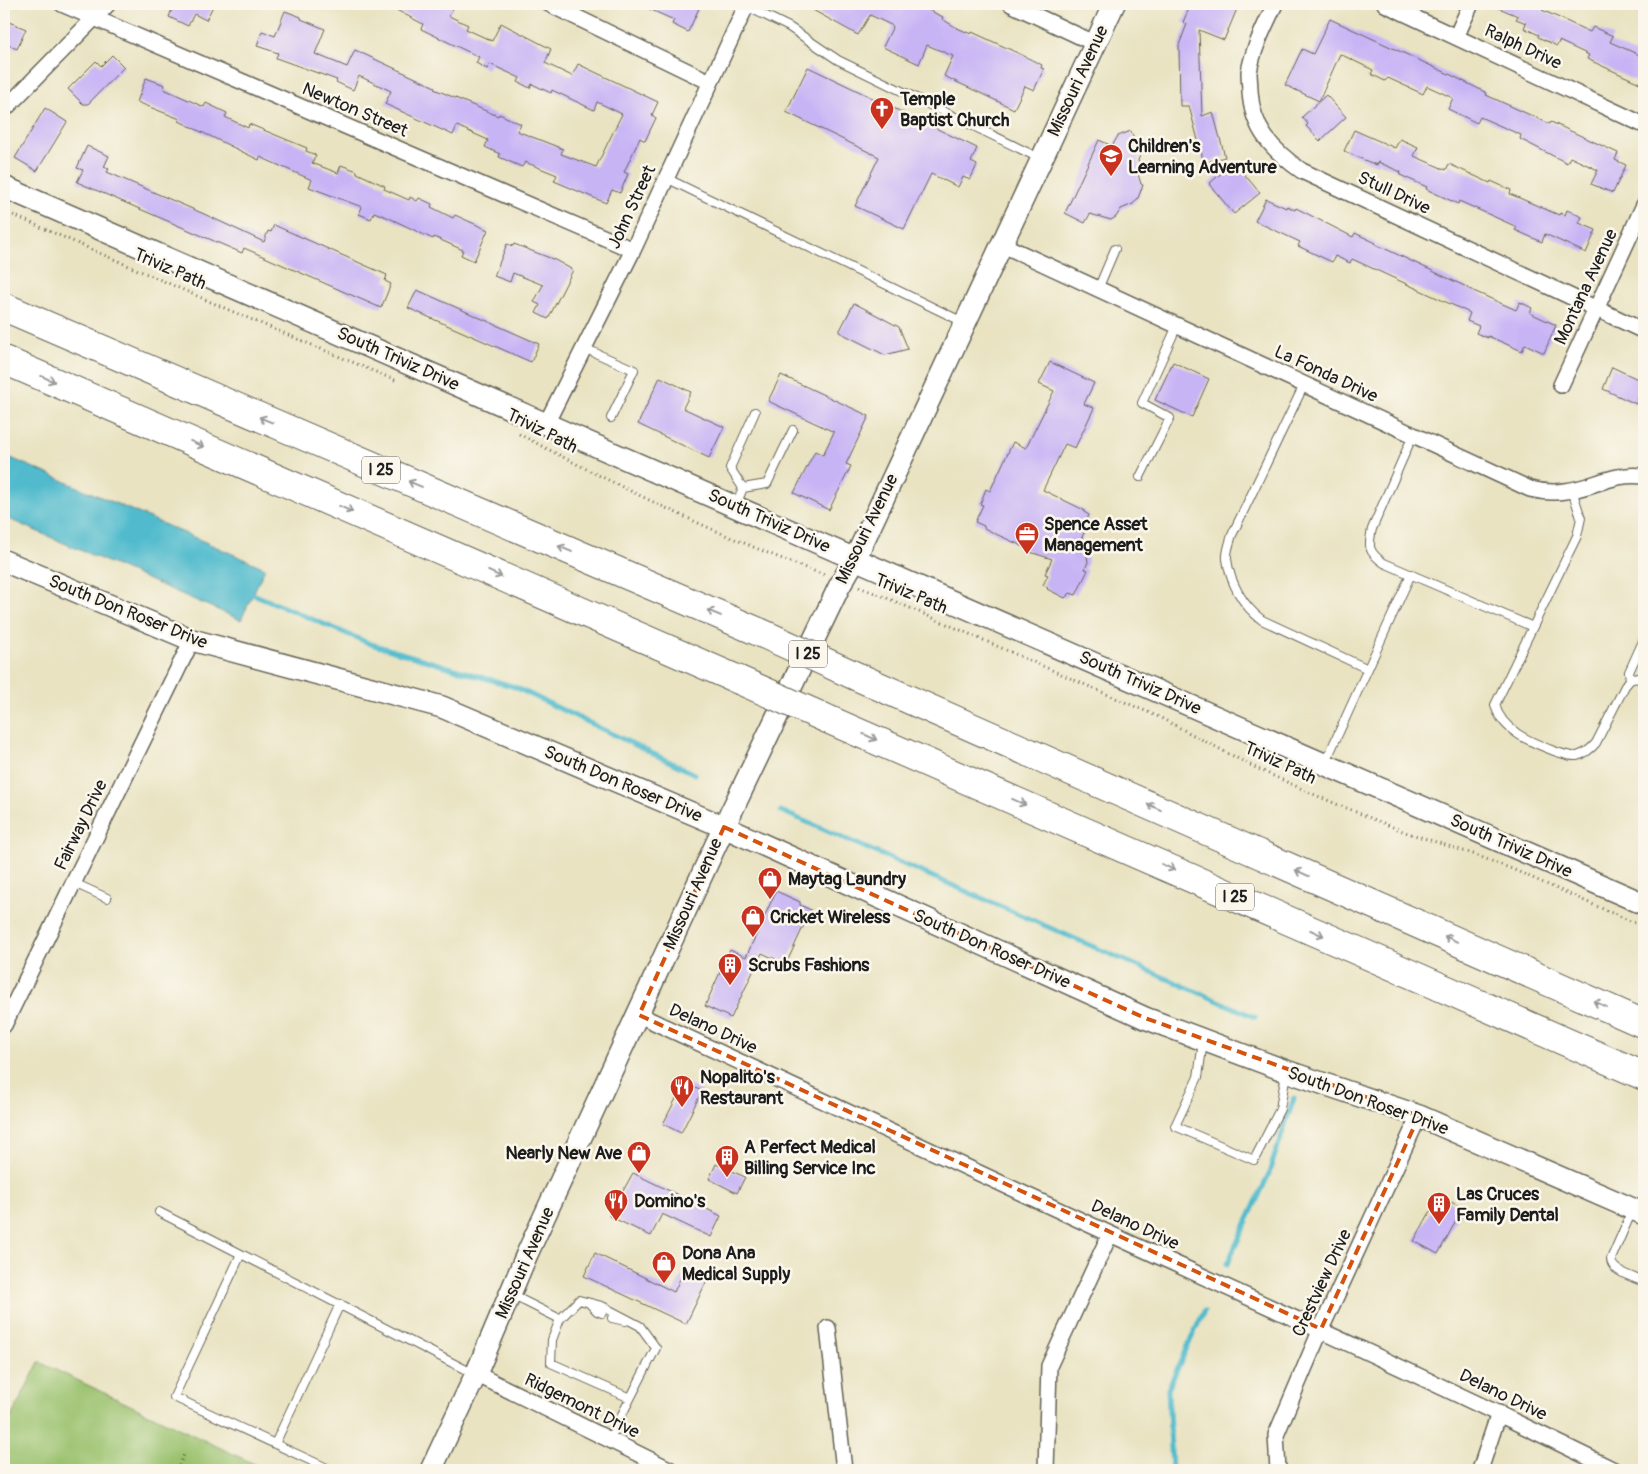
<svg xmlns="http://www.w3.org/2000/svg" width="1648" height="1474" font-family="Pangolin,sans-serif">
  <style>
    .green { fill: #99c16c; stroke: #5a6e44 }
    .water { fill: #51bbcd; stroke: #366c74 }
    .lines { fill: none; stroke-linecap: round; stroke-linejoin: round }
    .stream { stroke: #51bbcd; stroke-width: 5 }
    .building { fill: #c7b4f5 }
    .lane-casing { stroke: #646256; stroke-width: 10 }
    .street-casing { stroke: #646256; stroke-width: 18 }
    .secondary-casing { stroke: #646256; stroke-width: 24 }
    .highway-casing { stroke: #646256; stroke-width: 30 }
    .path { stroke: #646256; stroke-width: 3; stroke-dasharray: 1 4; stroke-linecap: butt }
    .lane { stroke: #fff; stroke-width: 8 }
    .street { stroke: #fff; stroke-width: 15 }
    .secondary { stroke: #fff; stroke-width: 21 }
    .highway { stroke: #fff; stroke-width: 28 }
    .highway-bridge-casing { stroke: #646256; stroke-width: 30; stroke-linecap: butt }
    .highway-bridge { stroke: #fff; stroke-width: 28 }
    .oneway { stroke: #999 }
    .marked { fill: none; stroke: #d4530e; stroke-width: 4; stroke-dasharray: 10 6; stroke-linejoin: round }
    .labels { text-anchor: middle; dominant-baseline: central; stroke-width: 5; stroke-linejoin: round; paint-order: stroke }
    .shield { fill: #fbf7ec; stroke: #5f5e5a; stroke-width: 1 }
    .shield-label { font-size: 16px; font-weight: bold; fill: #1c1c1c }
    .street-label { font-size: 18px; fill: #1c1c1c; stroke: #fbf7ec }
    .poi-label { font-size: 18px; font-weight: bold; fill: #1c1c1c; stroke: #fbf7ec; text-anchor: start }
  </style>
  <rect width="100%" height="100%" fill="#fbf7ec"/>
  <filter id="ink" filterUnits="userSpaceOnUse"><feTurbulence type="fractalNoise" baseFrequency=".02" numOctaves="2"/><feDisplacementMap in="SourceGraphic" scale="10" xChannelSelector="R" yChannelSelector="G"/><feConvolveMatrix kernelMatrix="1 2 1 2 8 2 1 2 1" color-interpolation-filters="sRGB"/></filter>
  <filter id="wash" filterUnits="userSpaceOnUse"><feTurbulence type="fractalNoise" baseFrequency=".0096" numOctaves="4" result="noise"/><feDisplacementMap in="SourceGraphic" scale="20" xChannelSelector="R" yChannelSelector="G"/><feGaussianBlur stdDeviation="1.12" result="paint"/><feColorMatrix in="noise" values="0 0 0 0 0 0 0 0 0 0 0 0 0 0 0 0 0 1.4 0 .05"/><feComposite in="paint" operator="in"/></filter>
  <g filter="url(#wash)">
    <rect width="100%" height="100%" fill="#e9e3c2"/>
    <!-- green -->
    <path class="green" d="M39,1362L267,1470H4V1431Z"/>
    <!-- water -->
    <path class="water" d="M4,455L265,568L241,620L4,517Z"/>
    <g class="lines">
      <!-- stream -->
      <path class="stream" d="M253,594L371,644L515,687L695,774
        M781,811L1255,1017
        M1227,1264L1268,1176L1294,1098
        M1172,1470L1168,1389L1204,1311"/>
    </g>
    <g id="blocks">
      <!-- building -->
      <path class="building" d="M172,4H214L206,20L194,14L188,26L169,17L174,4Z
        M385,4H455L449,16L468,25L466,29L492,41L501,23L551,49L545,63L572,76L578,64L658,102L652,115L656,118L645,141L640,138L624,172L628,174L620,193L612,190L606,203L554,181L557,175L525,162L522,167L499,157L500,154L485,147L488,140L457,126L453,135L385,104L391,91L359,76L353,90L336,82L337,80L276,58L278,53L257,46L262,31L275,36L285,11L301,17V19L325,29L315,54L347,67L355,50L435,87L434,89L498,116L499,114L521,124L517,131L563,149L561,154L596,167L622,114L597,102L594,110L552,90L551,93L532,84L530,88L518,82L520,78L490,64L487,69L476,63L479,57L421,29L423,24Z
        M638,4H701L688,32L672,24L674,20Z
        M802,4H916L943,17L942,19L957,28L971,34L972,32L1020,54L1042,65L1041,68L1044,69L1034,90L1025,86L1014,109L944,76L953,56L927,45L919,64L883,47L893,26L870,15L858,35Z
        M1191,4H1239L1224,40L1199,30L1202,116L1213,112L1225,157L1204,163L1189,106H1180L1179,45L1187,24L1183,22Z
        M1489,4H1545L1542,10L1590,32L1593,27L1613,36L1610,42L1644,57V85L1587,59L1589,55L1559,41L1557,46L1538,37L1539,35L1524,28L1526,23L1516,19L1518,16Z
        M1330,19L1451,75L1487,93L1486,95L1550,124L1551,122L1618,153L1615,160L1626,165L1613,193L1591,184L1598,170L1570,157L1567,163L1520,139L1521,135L1480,117L1477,123L1448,109L1453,98L1427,86L1423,94L1388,78L1385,81L1371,74L1373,70L1340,54L1319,101L1285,85L1302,49L1313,54Z
        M4,20L26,29L17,49L4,43Z
        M112,55L124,67L88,104H83L68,89L96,61L101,66Z
        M808,67L977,148L971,162L977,165L970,180L963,177L958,187L931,174L904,229L855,206L879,157L786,112Z
        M146,78L165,85L164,89L204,107L206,103L227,113L225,117L248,128L249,124L307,148L306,151L316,155L312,163L338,173L341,165L357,171V173L385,186L384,189L409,200L410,197L417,201L419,198L432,204L431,207L453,218L455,215L488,230L474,261L461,255L463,250L434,237L433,239L389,218L374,212L371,219L359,214L362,207L309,187L312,180L260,157L259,160L179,121L180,119L137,102Z
        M1326,95L1346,117L1320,141L1306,126L1308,124L1302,117Z
        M45,108L67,122L37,171L15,158Z
        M1354,130L1395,148L1400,139L1418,147L1414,156L1446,170L1449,164L1490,183L1491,181L1511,190L1510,194L1559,215L1560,213L1565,215L1567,210L1582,217L1579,223L1596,230L1586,253L1545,234L1542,242L1515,230L1517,227L1459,201L1458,204L1426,189L1427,187L1400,175L1401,172L1378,162L1377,165L1369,162L1344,151Z
        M1131,131L1135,143L1139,145L1137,151L1141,154L1138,160L1140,168L1138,174L1141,184L1143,185L1138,198L1133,204L1121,209L1116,217L1111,220L1090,214L1085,223L1065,213L1099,140L1112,146L1118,136Z
        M87,146L109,156L104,167L109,169L107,172L204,214L264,242L268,231L271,232L274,225L387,275L385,281L391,284L381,308L244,248L242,253L77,182L83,170L77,168Z
        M1234,162L1260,193L1234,214L1209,184Z
        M1266,199L1286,208L1287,206L1295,210L1296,208L1353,237L1355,233L1376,243L1375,244L1458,283L1467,287V288L1516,310L1520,302L1532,308L1530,313L1556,325L1544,353L1525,344L1522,351L1488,336V338L1476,333L1479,326L1467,321L1470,313L1352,259L1350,263L1335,256L1332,262L1298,246L1300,242L1255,221Z
        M507,244L513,246L514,244L555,260L573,270L548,319L536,313L540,305L534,302L543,285L513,273L510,282L494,276Z
        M417,290L539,344L531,362L408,308Z
        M854,303L899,327L908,349L885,355L839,332Z
        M1050,362L1094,383L1084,404L1094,408L1075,448L1065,444L1043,490L1084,510V512L1089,515L1087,520L1089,522L1078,546L1086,550L1088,562L1085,569L1088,570L1076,595L1070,593L1065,598L1047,589L1048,588L1043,585L1048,575L1045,574L1052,559L1030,552L1020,545L998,535L984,528V526L975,522L983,505L980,504L986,489L990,491L1013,442L1026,448L1054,391L1039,384Z
        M1173,362L1209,379L1192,417L1155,400Z
        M1612,367L1644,382L1636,404L1603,389Z
        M781,375L869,416L846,464L851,466L829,510L794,493L815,451L823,455L834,432L768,401Z
        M660,377L691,392L683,408L724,427L709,458L638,424Z
        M776,891L800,902V905L811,910L786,964L762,953L731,1018L705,1006L730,950L746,957Z
        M684,1083L702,1091L681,1133L663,1124Z
        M716,1164L745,1177L737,1193L709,1179Z
        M633,1173L721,1216L711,1237L662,1214L651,1236L609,1216Z
        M1439,1196L1463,1208L1438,1254L1414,1241Z
        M595,1253L674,1292L686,1266L709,1276L686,1324L584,1276Z"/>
    </g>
  </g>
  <g filter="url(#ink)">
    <use href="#blocks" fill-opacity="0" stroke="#646256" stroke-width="1"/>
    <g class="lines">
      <defs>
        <path id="lane" d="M746,6L789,27L838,60L1039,158
          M666,178L963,322
          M1098,289L1115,249
          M584,348L634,370L611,418
          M1304,385L1232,535C1230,542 1226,552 1227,559C1230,583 1243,606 1262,620L1368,669
          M1413,435L1372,529C1368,547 1368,552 1384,563L1533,627
          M1140,477L1170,418L1142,403L1177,326
          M743,488L730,468L755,412
          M1572,490L1581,518L1577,536L1495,705C1502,731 1531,742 1554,751C1561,753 1569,757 1577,756C1584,754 1591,749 1596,743L1625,686L1630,680L1637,678L1644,682
          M736,505L743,488L767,484L793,430
          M1630,680L1629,672L1644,639
          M1325,763L1411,574
          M74,883L107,898
          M1203,1042L1198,1077L1175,1126L1254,1160L1280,1109L1286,1073
          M1632,1211L1611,1259C1611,1272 1634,1277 1644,1282
          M159,1212L241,1254
          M512,1295L560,1319L579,1300L602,1306L640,1326L656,1348L609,1440
          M589,1303L597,1311L602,1313
          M612,1318L625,1321
          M560,1319L552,1340L551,1363L630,1398
          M275,1444L340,1304
          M331,1470L174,1397L241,1254L474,1374"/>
        <path id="street" d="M62,4L633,250
          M549,4L710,82
          M1011,4L1096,44
          M1275,4C1265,26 1253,48 1249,72C1249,78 1250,85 1250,91C1252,129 1272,150 1302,171L1644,331
          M1385,4L1644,125
          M1456,37L1471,4
          M4,110L108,4
          M1001,244L1530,489C1542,492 1553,493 1565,491C1594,488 1612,472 1644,476
          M1561,385L1644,205
          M546,424L633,250L747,4
          M639,1015C795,1089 952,1162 1110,1234C1279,1311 1448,1388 1614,1470
          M4,1025L192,640
          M828,1328L844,1470
          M476,1374L671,1470
          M1046,1470L1049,1366L1110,1234
          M1278,1470L1276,1435L1321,1329L1419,1116
          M1480,1470L1499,1413"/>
        <path id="secondary" d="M4,187L1644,904
          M4,561L192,640L442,707L724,827L1145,1018L1286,1071L1419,1116L1644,1214
          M431,1470L476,1374L527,1254L724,827L839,587L855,559L1114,4"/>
        <path id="highway" d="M4,307L759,632
          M4,360L739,680
          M858,677L1644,1024
          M825,718L1644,1076"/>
      </defs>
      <!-- lane casing -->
      <use href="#lane" class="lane-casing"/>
      <!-- street casing -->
      <use href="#street" class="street-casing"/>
      <!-- secondary casing -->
      <use href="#secondary" class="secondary-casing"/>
      <!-- highway casing -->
      <use href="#highway" class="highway-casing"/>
      <!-- path -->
      <path class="path" d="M4,211L229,310L397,381
        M519,434C619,487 721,537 827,576
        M859,587L885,597L1159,717L1258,769L1322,798L1405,832L1473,854L1512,869L1644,927
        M177,1470L185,1452"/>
      <!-- lane -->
      <use href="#lane" class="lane"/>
      <!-- street -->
      <use href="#street" class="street"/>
      <!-- secondary -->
      <use href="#secondary" class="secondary"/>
      <!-- highway -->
      <use href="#highway" class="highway"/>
      <defs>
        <path id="highway-bridge" d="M759,632L858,677
          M739,680L825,718"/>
      </defs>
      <!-- highway-bridge casing -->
      <use href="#highway-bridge" class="highway-bridge-casing"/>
      <!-- highway-bridge -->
      <use href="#highway-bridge" class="highway-bridge"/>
    </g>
    <!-- one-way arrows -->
    <defs><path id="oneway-shaft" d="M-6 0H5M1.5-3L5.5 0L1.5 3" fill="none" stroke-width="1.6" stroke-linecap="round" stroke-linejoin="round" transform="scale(1.25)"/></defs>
    <g class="oneway">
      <use href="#oneway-shaft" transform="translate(48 379) rotate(24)"/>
      <use href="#oneway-shaft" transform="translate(266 420) rotate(-157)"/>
      <use href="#oneway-shaft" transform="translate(197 444) rotate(24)"/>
      <use href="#oneway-shaft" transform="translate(415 484) rotate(-157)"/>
      <use href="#oneway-shaft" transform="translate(346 509) rotate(24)"/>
      <use href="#oneway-shaft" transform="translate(565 549) rotate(-157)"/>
      <use href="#oneway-shaft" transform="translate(495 574) rotate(24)"/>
      <use href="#oneway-shaft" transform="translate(714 613) rotate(-157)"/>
      <use href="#oneway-shaft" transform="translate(870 737) rotate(24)"/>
      <use href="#oneway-shaft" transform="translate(1019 802) rotate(24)"/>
      <use href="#oneway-shaft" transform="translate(1154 807) rotate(-156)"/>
      <use href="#oneway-shaft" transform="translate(1168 867) rotate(24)"/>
      <use href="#oneway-shaft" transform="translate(1302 873) rotate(-156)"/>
      <use href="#oneway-shaft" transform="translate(1317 933) rotate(24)"/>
      <use href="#oneway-shaft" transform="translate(1451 939) rotate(-156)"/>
      <use href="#oneway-shaft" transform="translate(1600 1004) rotate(-156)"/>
    </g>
  </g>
  <!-- marked area -->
  <path class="marked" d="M724,827L1145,1018L1419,1116L1321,1329L639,1015Z"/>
  <!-- icons -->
  <defs>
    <symbol id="church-pin" viewBox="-11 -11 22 30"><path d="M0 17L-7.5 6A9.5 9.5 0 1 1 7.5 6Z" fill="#c8321e" stroke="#fbf7ec"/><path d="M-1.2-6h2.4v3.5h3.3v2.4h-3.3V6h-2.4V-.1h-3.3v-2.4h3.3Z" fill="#fff"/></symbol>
    <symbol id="school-pin" viewBox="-11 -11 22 30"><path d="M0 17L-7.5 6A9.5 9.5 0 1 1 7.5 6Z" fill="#c8321e" stroke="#fbf7ec"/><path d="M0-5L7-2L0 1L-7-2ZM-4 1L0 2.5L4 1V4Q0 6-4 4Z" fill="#fff"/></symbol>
    <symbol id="office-pin" viewBox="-11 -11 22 30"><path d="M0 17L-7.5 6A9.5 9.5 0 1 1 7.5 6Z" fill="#c8321e" stroke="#fbf7ec"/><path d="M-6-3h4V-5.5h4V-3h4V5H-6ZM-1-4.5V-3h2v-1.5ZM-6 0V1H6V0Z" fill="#fff"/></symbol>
    <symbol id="shop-pin" viewBox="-11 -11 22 30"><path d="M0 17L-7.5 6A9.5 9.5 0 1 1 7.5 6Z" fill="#c8321e" stroke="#fbf7ec"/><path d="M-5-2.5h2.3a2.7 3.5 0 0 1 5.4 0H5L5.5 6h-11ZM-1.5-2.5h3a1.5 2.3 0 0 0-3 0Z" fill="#fff"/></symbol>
    <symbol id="building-pin" viewBox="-11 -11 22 30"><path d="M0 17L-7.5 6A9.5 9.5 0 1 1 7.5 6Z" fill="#c8321e" stroke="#fbf7ec"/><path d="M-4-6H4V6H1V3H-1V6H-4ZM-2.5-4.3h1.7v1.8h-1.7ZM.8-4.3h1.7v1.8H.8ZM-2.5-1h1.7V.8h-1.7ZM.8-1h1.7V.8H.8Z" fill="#fff"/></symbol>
    <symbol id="restaurant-pin" viewBox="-11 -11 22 30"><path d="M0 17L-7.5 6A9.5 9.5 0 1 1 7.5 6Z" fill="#c8321e" stroke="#fbf7ec"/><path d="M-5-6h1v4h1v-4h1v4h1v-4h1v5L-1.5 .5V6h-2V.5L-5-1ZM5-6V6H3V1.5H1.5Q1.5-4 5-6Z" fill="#fff"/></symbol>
  </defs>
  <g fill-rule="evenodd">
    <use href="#church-pin" x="868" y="95" width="28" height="38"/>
    <use href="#school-pin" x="1097" y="142" width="28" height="38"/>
    <use href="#office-pin" x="1013" y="520" width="28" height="38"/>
    <use href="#shop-pin" x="756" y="865" width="28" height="38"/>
    <use href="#shop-pin" x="739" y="903" width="28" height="38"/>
    <use href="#building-pin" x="716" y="951" width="28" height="38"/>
    <use href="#restaurant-pin" x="668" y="1073" width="28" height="38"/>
    <use href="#shop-pin" x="625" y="1139" width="28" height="38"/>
    <use href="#building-pin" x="713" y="1143" width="28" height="38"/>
    <use href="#restaurant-pin" x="602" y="1187" width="28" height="38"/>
    <use href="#building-pin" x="1425" y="1190" width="28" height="38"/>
    <use href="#shop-pin" x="650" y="1249" width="28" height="38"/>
  </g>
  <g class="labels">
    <!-- shield labels -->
    <g class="shield">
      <rect x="362" y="456.5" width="38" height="27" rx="4"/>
      <rect x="789" y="640.5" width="38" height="27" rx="4"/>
      <rect x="1216" y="883.5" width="38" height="27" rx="4"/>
    </g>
    <g class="shield-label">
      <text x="381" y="470">I 25</text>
      <text x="808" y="654">I 25</text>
      <text x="1235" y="897">I 25</text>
    </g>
    <!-- street labels -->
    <g class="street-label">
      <text transform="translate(1523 47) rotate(25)">Ralph Drive</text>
      <text transform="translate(1078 81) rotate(-65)">Missouri Avenue</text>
      <text transform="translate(355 110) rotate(23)">Newton Street</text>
      <text transform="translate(1394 193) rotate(25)">Stull Drive</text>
      <text transform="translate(632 207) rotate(-65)">John Street</text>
      <text transform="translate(170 269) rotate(24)">Triviz Path</text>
      <text transform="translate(1586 287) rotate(-65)">Montana Avenue</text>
      <text transform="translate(398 359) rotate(24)">South Triviz Drive</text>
      <text transform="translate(1326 374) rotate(25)">La Fonda Drive</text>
      <text transform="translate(542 431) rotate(27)">Triviz Path</text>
      <text transform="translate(769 521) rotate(24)">South Triviz Drive</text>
      <text transform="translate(867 529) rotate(-64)">Missouri Avenue</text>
      <text transform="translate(911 594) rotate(23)">Triviz Path</text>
      <text transform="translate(128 612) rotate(22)">South Don Roser Drive</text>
      <text transform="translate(1140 683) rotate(24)">South Triviz Drive</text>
      <text transform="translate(1280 763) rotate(25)">Triviz Path</text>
      <text transform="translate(623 784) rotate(23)">South Don Roser Drive</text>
      <text transform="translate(81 825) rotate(-64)">Fairway Drive</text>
      <text transform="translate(1511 846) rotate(24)">South Triviz Drive</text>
      <text transform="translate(693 894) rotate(-66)">Missouri Avenue</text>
      <text transform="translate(992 949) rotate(24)">South Don Roser Drive</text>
      <text transform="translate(713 1029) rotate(25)">Delano Drive</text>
      <text transform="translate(1368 1101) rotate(20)">South Don Roser Drive</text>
      <text transform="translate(1135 1225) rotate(25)">Delano Drive</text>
      <text transform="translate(525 1263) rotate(-66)">Missouri Avenue</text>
      <text transform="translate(1322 1283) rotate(-65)">Crestview Drive</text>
      <text transform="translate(1503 1395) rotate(26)">Delano Drive</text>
      <text transform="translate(582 1406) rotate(26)">Ridgemont Drive</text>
    </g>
    <!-- poi labels -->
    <g class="poi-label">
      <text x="900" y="99">Temple<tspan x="900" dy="21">Baptist Church</tspan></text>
      <text x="1128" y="146">Children's<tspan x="1128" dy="21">Learning Adventure</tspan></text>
      <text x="1044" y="524">Spence Asset<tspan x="1044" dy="21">Management</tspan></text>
      <text x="788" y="879">Maytag Laundry</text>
      <text x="770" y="917">Cricket Wireless</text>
      <text x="748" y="965">Scrubs Fashions</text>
      <text x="700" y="1077">Nopalito's<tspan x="700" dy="21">Restaurant</tspan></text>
      <text x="744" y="1147">A Perfect Medical<tspan x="744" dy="21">Billing Service Inc</tspan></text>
      <text x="622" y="1153" text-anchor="end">Nearly New Ave</text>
      <text x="1456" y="1194">Las Cruces<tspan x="1456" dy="21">Family Dental</tspan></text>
      <text x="634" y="1201">Domino's</text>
      <text x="682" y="1253">Dona Ana<tspan x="682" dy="21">Medical Supply</tspan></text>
    </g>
  </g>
  <!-- margin -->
  <rect width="1648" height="1474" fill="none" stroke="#fbf7ec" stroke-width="20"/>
</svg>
